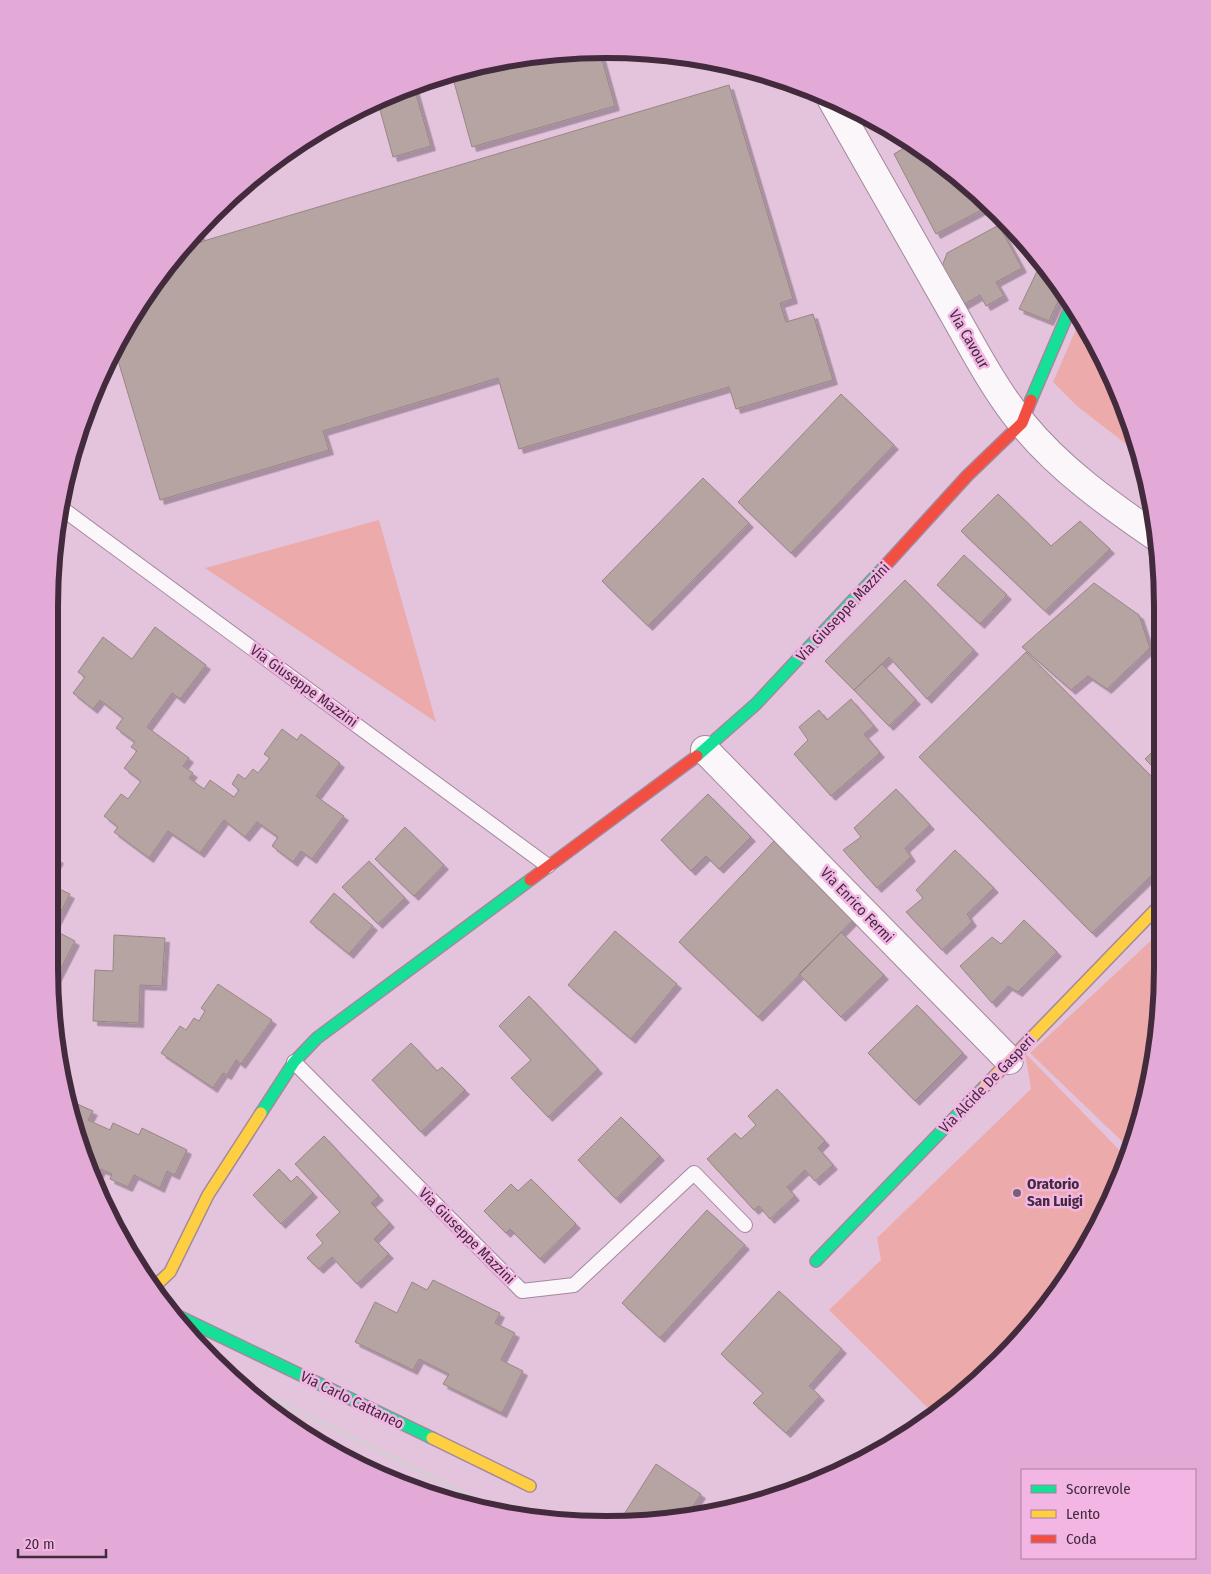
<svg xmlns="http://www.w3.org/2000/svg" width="1211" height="1574" font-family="'Fira Sans Condensed',sans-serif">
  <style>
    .green { fill: #ecabaa }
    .building { fill: #b6a4a2; stroke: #998683; filter: url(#shadow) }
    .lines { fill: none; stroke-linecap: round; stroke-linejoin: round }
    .lane-casing { stroke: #a2899c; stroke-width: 16 }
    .street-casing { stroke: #a2899c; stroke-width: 30 }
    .fast-casing { stroke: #a2899c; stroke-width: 14 }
    .slow-casing { stroke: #a2899c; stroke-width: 14 }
    .jam-casing { stroke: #a2899c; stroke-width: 14 }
    .lane { stroke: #fbf6fa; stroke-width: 14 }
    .street { stroke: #fbf6fa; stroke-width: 28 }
    .fast { stroke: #16e098; stroke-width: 11 }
    .slow { stroke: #ffcf43; stroke-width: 11 }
    .jam { stroke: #f24e42; stroke-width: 11 }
    .rail { stroke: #d6ccd4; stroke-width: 4 }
    .poi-dot { fill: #7b6075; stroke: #f2b5e4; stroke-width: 2 }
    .labels { text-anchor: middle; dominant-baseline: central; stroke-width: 5; stroke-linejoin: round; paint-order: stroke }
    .street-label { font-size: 15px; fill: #432b3d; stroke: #f2b5e4 }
    .poi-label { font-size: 15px; font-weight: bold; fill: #432b3d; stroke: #f2b5e4; text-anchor: start }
    .rim { fill: none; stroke: #432b3d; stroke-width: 6 }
  </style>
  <defs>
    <filter id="shadow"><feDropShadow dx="4.5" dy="4.5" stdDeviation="0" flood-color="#0004"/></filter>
  </defs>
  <rect width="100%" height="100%" fill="#e4c3dc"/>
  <!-- green -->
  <path class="green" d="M1080,320L1133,426L1139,454L1077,406L1053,382Z
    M379,520L436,722L205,568Z
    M1157,935V1041L1131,1150L1030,1053Z
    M1025,1053L1127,1158L1069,1278L999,1362L935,1415L829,1310L881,1260L877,1238L1031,1089Z"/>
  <!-- building -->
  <path class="building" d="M599,49L615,106L472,147L454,82L555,54Z
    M729,85L793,299L780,303L786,322L813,314L833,380L736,409L729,387L519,449L498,378L323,431L329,450L160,500L114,347L164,267L180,248Z
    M414,87L431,146L393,157L377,99L387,94Z
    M914,142L915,143L991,205L936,234L894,154Z
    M999,225L1022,268L996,282L1004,296L986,306L980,295L961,306L941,269L947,253Z
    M198,227L202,242L180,248Z
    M1041,263L1066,293H1062L1049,321L1019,309Z
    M841,394L894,445L791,553L738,502Z
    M703,478L749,523L648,626L602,581Z
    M998,494L1051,546L1080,521L1110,549L1045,611L961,531Z
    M964,555L1007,595L980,624L937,585Z
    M905,580L974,650L927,699L889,657L854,690L825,661Z
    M1094,583L1139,615L1150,648L1107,689L1088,676L1071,690L1022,647Z
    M155,627L206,665L180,699L172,693L147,727L189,758L183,766L193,773L189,778L204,789L210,780L234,797L239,790L232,784L238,774L245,779L253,769L258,773L270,758L264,754L282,729L297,740L301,734L340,763L316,796L344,816L312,859L301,851L293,862L272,846L278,837L257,822L245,837L224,820L200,853L168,831L149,858L114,832L118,827L104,816L121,794L128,799L141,781L124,768L137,751L131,747L135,742L116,728L123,718L100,700L93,709L73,693L85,677L78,672L103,637L132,659Z
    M1026,652L1157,782V870L1092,933L919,757Z
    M882,664L916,700L889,726L854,690Z
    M851,699L874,726L864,734L880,753L831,796L794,754L808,740L799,727L819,710L827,720Z
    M1157,747V771L1145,759Z
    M896,789L930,825L905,848L911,857L877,888L843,850L861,837L854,828Z
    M708,794L751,837L719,869L706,856L691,871L661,840Z
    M405,827L444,865L414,896L375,859Z
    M774,841L855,918L758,1017L679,942Z
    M955,850L994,888L967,914L972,922L942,950L906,912L923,898L916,890Z
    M49,854L59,859L49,878Z
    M369,861L405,898L378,924L342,887Z
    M49,884L70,894L52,929L75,941L51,988L49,969Z
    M334,893L373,926L349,954L310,922Z
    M1024,920L1057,952L1018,992L1008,986L992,1003L960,966L992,937L1001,944Z
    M615,931L677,984L631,1039L568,985Z
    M841,932L884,975L841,1017L799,974Z
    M114,935L165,938L162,986L140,985L139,1023L93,1021L95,970L113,971Z
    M218,984L272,1020L241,1064L236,1060L227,1075L223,1073L213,1088L161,1053L180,1026L186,1030L194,1018L199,1021L205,1011L201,1008Z
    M529,996L598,1069L548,1117L511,1078L531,1060L499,1026Z
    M917,1005L963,1053L915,1101L868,1053Z
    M411,1043L437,1071L442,1067L465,1090L421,1132L372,1080Z
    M777,1089L825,1141L818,1148L833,1165L815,1181L805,1170L787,1187L795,1196L770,1219L759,1206L754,1210L707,1159L735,1133L741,1139L756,1125L748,1116Z
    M66,1099L93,1111L88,1120L110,1130L113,1123L139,1135L142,1128L187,1150L175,1175L167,1171L160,1188L134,1175L128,1187L110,1179L112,1174L101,1169L97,1177L94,1176L68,1113Z
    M621,1117L660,1156L616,1199L578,1160Z
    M324,1136L379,1196L371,1203L390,1223L374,1239L389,1254L357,1284L332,1257L319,1269L307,1258L323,1243L316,1235L340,1212L295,1164Z
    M279,1169L291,1182L297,1176L313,1193L281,1224L253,1195Z
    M531,1179L576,1224L540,1259L510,1229L506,1233L484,1211L511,1184L518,1191Z
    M707,1210L745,1245L660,1338L622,1303Z
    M433,1280L500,1313L495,1323L515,1333L501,1360L523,1371L502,1413L443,1384L449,1374L419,1359L413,1370L355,1342L375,1302L397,1313L412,1282L427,1290Z
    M779,1291L842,1349L809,1386L820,1396L786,1433L753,1403L763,1393L721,1354Z
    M656,1464L701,1494L687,1515L635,1524L623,1516Z"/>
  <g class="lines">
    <defs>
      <path id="lane" d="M60,507L548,866
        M294,1062L522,1291L574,1285L694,1173L745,1225"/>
      <path id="street" d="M831,98C868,164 906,229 943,295C968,338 991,385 1022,423C1059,469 1110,505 1158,538
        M705,750L1009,1060"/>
      <path id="fast" d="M1031,400L1072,304
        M697,756L756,704L885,566
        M261,1113L294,1062L317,1038L530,880
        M816,1261L985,1086
        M174,1314L432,1438"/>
      <path id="slow" d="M985,1086L1157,908
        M154,1287L170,1272L208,1195L261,1113
        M432,1438L530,1486"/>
      <path id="jam" d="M885,566L967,476L1022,423L1031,400
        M530,880L697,756"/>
    </defs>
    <!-- lane casing -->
    <use href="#lane" class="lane-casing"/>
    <!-- street casing -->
    <use href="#street" class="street-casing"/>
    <!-- fast casing -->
    <use href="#fast" class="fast-casing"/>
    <!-- slow casing -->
    <use href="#slow" class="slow-casing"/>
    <!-- jam casing -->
    <use href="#jam" class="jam-casing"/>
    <!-- lane -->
    <use href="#lane" class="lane"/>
    <!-- street -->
    <use href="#street" class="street"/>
    <!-- fast -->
    <use href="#fast" class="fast"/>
    <!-- slow -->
    <use href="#slow" class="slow"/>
    <!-- jam -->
    <use href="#jam" class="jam"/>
    <!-- rail -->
    <path class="rail" d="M237,1381L511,1516"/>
  </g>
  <!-- markers -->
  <circle class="poi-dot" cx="1017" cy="1193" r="5"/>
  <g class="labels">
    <!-- street labels -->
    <g class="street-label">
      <text transform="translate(969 339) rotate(60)">Via Cavour</text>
      <text transform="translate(843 612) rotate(-47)">Via Giuseppe Mazzini</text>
      <text transform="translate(304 686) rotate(36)">Via Giuseppe Mazzini</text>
      <text transform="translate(857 905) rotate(46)">Via Enrico Fermi</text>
      <text transform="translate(987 1084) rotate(-46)">Via Alcide De Gasperi</text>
      <text transform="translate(467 1236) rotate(45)">Via Giuseppe Mazzini</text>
      <text transform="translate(352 1400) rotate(26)">Via Carlo Cattaneo</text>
    </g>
    <!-- poi labels -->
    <g class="poi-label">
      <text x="1027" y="1184">Oratorio<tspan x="1027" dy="17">San Luigi</tspan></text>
    </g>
  </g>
  <!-- crop -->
  <path d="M0 0H1211V1574H0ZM606 58H606A548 548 0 0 1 1154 606V968A548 548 0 0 1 606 1516H606A548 548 0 0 1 58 968V606A548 548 0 0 1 606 58Z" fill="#e4aad7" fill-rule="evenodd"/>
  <path class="rim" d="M606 58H606A548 548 0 0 1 1154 606V968A548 548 0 0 1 606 1516H606A548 548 0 0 1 58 968V606A548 548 0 0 1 606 58Z"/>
  <!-- legend -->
  <rect x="1021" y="1469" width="175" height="90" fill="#f2b5e4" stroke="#ac7ea1"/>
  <rect x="1031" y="1485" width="25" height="8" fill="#16e098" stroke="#ac7ea1"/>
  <text x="1066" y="1494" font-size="15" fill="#432b3d">Scorrevole</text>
  <rect x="1031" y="1510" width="25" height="8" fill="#ffcf43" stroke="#ac7ea1"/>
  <text x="1066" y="1519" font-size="15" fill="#432b3d">Lento</text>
  <rect x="1031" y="1535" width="25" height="8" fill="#f24e42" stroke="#ac7ea1"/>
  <text x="1066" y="1544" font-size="15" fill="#432b3d">Coda</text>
  <!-- scale -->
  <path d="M18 1549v8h88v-8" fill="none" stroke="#432b3d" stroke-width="2.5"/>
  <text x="25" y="1549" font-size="15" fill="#432b3d" stroke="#f2b5e4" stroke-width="4" paint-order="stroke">20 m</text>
</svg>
